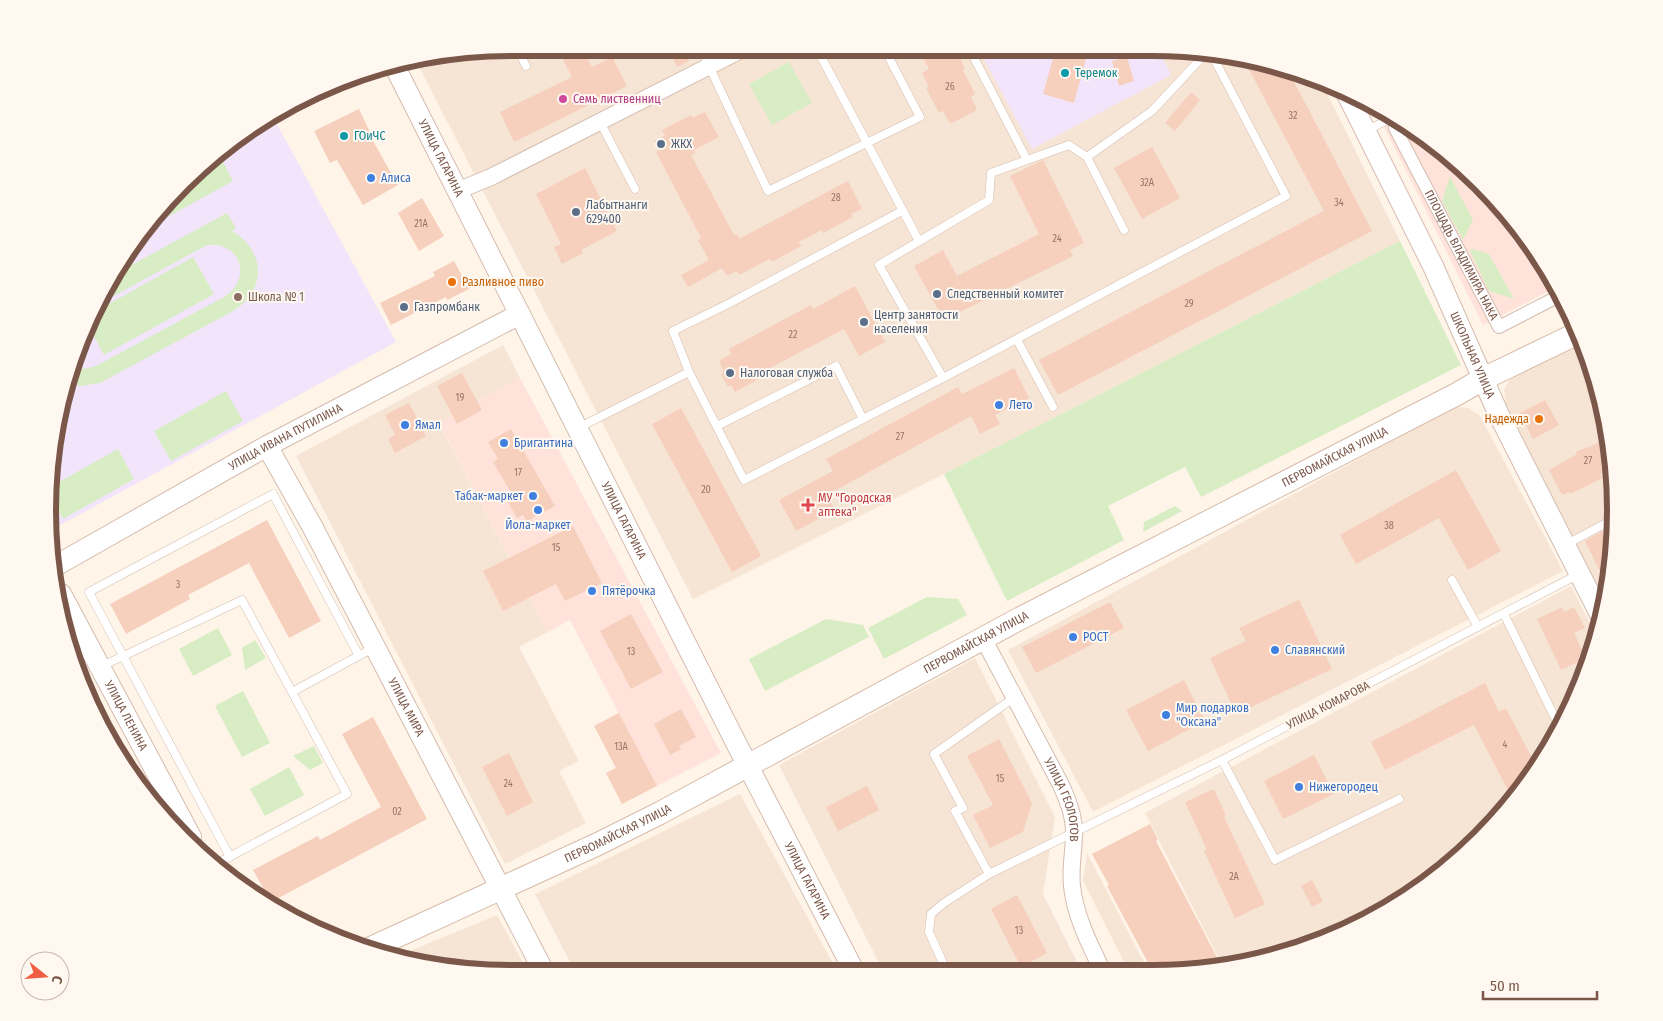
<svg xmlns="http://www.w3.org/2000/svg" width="1663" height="1021" font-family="'Fira Sans Condensed',sans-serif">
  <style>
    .residential { fill: #f6e5d5 }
    .commercial { fill: #ffe3db }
    .education { fill: #f1e4fb }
    .green { fill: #d8edc4 }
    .building { fill: #f6cfbd }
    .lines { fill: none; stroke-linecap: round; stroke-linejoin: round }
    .service-casing { stroke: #d4bcaf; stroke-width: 9 }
    .pedestrian-casing { stroke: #d4bcaf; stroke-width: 14 }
    .minor-casing { stroke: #d4bcaf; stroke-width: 18 }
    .tertiary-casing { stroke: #d4bcaf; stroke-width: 22 }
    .secondary-casing { stroke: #d7bcab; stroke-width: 24 }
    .service { stroke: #fff; stroke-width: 8 }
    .pedestrian { stroke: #fff; stroke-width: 12 }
    .minor { stroke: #fff; stroke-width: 16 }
    .tertiary { stroke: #fff; stroke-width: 20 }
    .secondary { stroke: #fff; stroke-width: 22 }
    .culture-dot { fill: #0f9aa8; stroke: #fff8f0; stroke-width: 2 }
    .hotel-dot { fill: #d1479c; stroke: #fff8f0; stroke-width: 2 }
    .service-dot { fill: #5c6f8a; stroke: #fff8f0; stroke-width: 2 }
    .shop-dot { fill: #3f7fe0; stroke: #fff8f0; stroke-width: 2 }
    .food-dot { fill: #e8710a; stroke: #fff8f0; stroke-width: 2 }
    .education-dot { fill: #8d6e63; stroke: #fff8f0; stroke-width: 2 }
    .health-dot { fill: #e0444e; stroke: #fff8f0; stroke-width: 2 }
    .labels { text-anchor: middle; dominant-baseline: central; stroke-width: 4; stroke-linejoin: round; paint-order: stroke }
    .number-label { font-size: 10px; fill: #9a7566 }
    .culture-label { font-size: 12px; fill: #0d838f; stroke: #fff8f0; text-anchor: start }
    .hotel-label { font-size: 12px; fill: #b23c85; stroke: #fff8f0; text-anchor: start }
    .service-label { font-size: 12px; fill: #4e5e75; stroke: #fff8f0; text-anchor: start }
    .street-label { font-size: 12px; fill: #7b5749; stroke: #fff8f0 }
    .shop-label { font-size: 12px; fill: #366cbe; stroke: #fff8f0; text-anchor: start }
    .food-label { font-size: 12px; fill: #c56008; stroke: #fff8f0; text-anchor: start }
    .education-label { font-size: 12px; fill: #785e54; stroke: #fff8f0; text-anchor: start }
    .health-label { font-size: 12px; fill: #be3a42; stroke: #fff8f0; text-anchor: start }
    .rim { fill: none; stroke: #7b5749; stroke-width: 6 }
  </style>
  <rect width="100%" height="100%" fill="#fef4e8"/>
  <!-- residential -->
  <path class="residential" d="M511,48L1213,51L1321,81L1400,241L944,474L693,599L417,63Z
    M1581,341L1591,361L1611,450L1615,540L1604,603L1506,405L1504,390L1510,379Z
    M503,345L520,378L439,423L548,632L519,647L579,761L559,771L586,823L505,864L296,456Z
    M1454,407L1468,408L1480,416L1563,571L1093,812L1008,650Z
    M1571,586L1597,637L1568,715L1520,792L1458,858L1384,912L1301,949L1253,959L1251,957L1245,960L1222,965L1145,813Z
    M975,658L1055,817L1043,894L1082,972L883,971L779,765Z
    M740,794L837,971L574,970L535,894Z
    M1087,853L1149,972H1129L1083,881Z
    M497,915L527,970H450L398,956Z"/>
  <!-- commercial -->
  <path class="commercial" d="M1375,109L1434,143L1500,205L1553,279L1557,287L1483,325Z
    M520,378L721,753L657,786L570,620L548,632L439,422Z"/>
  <!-- education -->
  <path class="education" d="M979,50L1159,51L1171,75L1032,149Z
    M274,119L396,342L51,530L48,510L72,362L126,253L229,143Z"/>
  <!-- green -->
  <path class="green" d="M789,62L812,103L772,125L749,84Z
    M219,154L233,181L151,226Z
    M1450,176L1473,220L1463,240L1442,201Z
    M227,213L236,228L232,231C266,251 267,290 233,311L100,383L81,386L68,383L71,365L84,369L96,366L224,297C253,279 241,241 207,245L101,303L115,274Z
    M1400,241L1461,365L1201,497L1185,467L1108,506L1124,540L1007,601L944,474Z
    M1472,249L1489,254L1514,299L1489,291L1470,251Z
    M193,257L214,294L104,355L89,327L98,310Z
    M226,391L243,421L171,461L154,431Z
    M118,449L134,479L63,519L50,495L52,486Z
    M1175,506L1182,511L1143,532L1144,522Z
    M927,597L958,599L967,615L884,659L868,628Z
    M826,619L863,625L869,637L765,691L749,659Z
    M218,628L232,655L193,676L179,649Z
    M255,640L266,658L245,670L242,648Z
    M243,691L270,743L242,757L215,706Z
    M314,746L323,763L310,770L293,756Z
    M289,767L304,795L265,816L250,789Z"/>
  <!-- building -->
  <path class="building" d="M557,48H582L592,67L612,57L627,86L514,142L500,112L572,77Z
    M668,48H683L689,61L677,67Z
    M919,50H950L953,57L958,54L965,69L963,70L975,94L971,97L977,110L950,124L943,111L939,113L926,88L929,87L922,73L929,69Z
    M1055,51H1088L1074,103L1043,94Z
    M1127,57L1134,81L1119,86L1112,61Z
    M1244,60L1289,72L1372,231L1058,395L1039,360L1324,211Z
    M1191,92L1200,100L1175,131L1165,123Z
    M359,109L374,141H373L398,185L363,205L337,160L330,163L314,131Z
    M705,112L719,137L694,150L695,153L691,155L734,235L737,234L739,239L848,181L862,209L851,214L853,217L823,233L822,230L799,242L801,246L772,262L770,259L739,275L737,271L727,276L722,268L688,287L681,275L709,260L698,240L701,238L656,152L659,151L654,141L665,136L662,130L691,115L692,118Z
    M1152,147L1180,198L1142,219L1114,168Z
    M1043,160L1084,243L1070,250L1073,256L954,315L952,312L942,317L914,266L943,250L957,276L1039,234L1010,176Z
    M585,168L617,231L581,250L583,253L562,264L554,247L561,244L536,194Z
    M422,198L444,236L419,251L398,213Z
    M454,261L469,289L447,300L446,297L391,325L380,303L435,276L433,272Z
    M855,286L885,342L859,356L844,329L757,375L759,379L735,392L731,385L728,387L721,374L724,372L719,361L731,354L729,349L811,305L813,309Z
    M1014,368L1029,398L995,415L1000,424L980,434L971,416L827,495L835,510L796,531L779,500L833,471L826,459L958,387L962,394Z
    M462,373L482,410L457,424L437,386Z
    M1545,400L1559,425L1533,439L1520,413Z
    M409,403L426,436L395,453L388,439L395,435L385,415Z
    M681,408L761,556L732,572L652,424Z
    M511,429L555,506L527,521L523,515L517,518L505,497L511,493L493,462L498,459L488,442Z
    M1609,437L1612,450V468L1600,475L1602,478L1585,487L1570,494L1569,492L1562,495L1549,470L1577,454L1576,452L1587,447L1588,448Z
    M1456,470L1501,551L1468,570L1439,518L1356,564L1340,535Z
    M267,520L321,621L289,638L249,563L188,595L190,599L126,634L110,604Z
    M573,526L602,583L565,601L556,584L503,611L483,571Z
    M1610,527L1614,535L1615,540L1607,586L1585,541Z
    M1299,600L1332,669L1236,714L1210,658L1246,641L1239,628Z
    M1110,602L1124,628L1036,673L1022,647Z
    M1562,607L1564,612L1574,607L1585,628L1574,633L1586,658L1561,670L1537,619Z
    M631,614L663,672L631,689L600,631Z
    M1184,680L1205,721L1148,751L1126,710Z
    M1485,683L1499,712L1506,708L1536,766L1520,792L1513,800L1474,725L1385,770L1371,742Z
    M681,709L696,737L679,746L681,749L670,755L654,724Z
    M619,713L657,786L622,804L606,773L616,768L594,726Z
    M373,717L427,819L271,902L253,870L318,836L320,840L381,807L342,734Z
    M999,739L1032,803L1023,832L990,848L973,815L993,805L967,756Z
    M509,753L533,802L507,816L482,767Z
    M1314,755L1334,794L1283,819L1264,781Z
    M867,786L879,810L838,831L826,807Z
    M1214,789L1226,816L1224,817L1265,904L1235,918L1204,851L1207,850L1185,802Z
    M1150,824L1158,840L1156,841L1221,965L1183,972H1153L1107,886L1109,885L1092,854Z
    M1312,880L1323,901L1312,907L1301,886Z
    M1017,895L1047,953L1021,967L991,909Z"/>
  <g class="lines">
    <defs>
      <path id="service" d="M517,48L526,66
        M701,49L768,191L920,117L885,50
        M817,49L919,241
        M970,50L1027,160
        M600,122L635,189
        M1366,131L1391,118
        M1087,157L1124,230
        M1017,340L1053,407
        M689,372L673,331L730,303L902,211
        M943,378L879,265L989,200L991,173L1069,145L1087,157L1152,111L1208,51
        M717,426L836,366L863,419
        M578,428L689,372L744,480L943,378L1286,196L1210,51
        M1565,545L1614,519
        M1452,580L1478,627
        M1504,614L1560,728
        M102,666L242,600L292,692
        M1222,760L1275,860L1399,799
        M230,857L89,592L273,494L359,656
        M216,864L347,794L292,692L375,647
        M989,874L955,811L963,808L934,754L1015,697
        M947,972L929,932L931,914L944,903L989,874L1222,760L1579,574"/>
      <g id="pedestrian">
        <path id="s1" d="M1402,125L1395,128L1499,327L1561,295"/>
      </g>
      <g id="minor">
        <path d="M457,191L491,177L743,49"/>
        <path id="s2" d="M983,638L1061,785C1068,801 1074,815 1074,833C1074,851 1070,868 1072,886C1075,916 1090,945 1103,972"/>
      </g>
      <g id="tertiary">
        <path id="s3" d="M395,67L732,735L854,971"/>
        <path id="s4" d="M1346,92L1433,266L1499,415L1602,618"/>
        <path id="s5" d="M267,446L312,526L543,970"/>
        <path id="s6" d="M57,565L267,446L520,314"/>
        <path id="s7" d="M61,594L191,837"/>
      </g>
      <g id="secondary">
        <path id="s8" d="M371,948L598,844L660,813L1019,619L1457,394L1483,379L1578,333"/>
      </g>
    </defs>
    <!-- service casing -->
    <use href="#service" class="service-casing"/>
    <!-- pedestrian casing -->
    <use href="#pedestrian" class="pedestrian-casing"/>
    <!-- minor casing -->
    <use href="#minor" class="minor-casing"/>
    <!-- tertiary casing -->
    <use href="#tertiary" class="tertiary-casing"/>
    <!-- secondary casing -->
    <use href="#secondary" class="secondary-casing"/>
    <!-- service -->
    <use href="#service" class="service"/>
    <!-- pedestrian -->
    <use href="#pedestrian" class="pedestrian"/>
    <!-- minor -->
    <use href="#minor" class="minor"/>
    <!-- tertiary -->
    <use href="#tertiary" class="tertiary"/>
    <!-- secondary -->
    <use href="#secondary" class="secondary"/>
  </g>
  <!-- markers -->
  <g class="culture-dot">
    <circle cx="1065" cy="73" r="5"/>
    <circle cx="344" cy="136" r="5"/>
  </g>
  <circle class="hotel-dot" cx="563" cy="99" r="5"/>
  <g class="service-dot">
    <circle cx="661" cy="144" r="5"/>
    <circle cx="576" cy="212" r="5"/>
    <circle cx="937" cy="294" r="5"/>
    <circle cx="404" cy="307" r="5"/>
    <circle cx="864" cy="322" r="5"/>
    <circle cx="730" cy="373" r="5"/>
  </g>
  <g class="shop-dot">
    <circle cx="371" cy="178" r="5"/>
    <circle cx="999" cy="405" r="5"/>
    <circle cx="405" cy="425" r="5"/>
    <circle cx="504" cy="443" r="5"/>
    <circle cx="533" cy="496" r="5"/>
    <circle cx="538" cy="510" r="5"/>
    <circle cx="592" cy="591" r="5"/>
    <circle cx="1073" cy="637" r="5"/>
    <circle cx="1275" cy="650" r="5"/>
    <circle cx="1166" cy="715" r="5"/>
    <circle cx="1299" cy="787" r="5"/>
  </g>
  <g class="food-dot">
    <circle cx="452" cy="282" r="5"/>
    <circle cx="1539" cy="419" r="5"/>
  </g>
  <circle class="education-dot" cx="238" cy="297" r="5"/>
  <path class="health-dot" d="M805.5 497.5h5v5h5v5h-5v5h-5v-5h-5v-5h5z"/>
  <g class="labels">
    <!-- number labels -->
    <g class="number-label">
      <text x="950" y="87">26</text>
      <text x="1293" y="116">32</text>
      <text x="1147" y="183">32А</text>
      <text x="836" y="198">28</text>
      <text x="1339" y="203">34</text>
      <text x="421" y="224">21А</text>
      <text x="1057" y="239">24</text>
      <text x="1189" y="304">29</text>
      <text x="793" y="335">22</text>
      <text x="460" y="398">19</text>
      <text x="900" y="437">27</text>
      <text x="1588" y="461">27</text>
      <text x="518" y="473">17</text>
      <text x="706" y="490">20</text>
      <text x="1389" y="526">38</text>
      <text x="556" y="548">15</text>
      <text x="178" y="585">3</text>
      <text x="631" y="652">13</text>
      <text x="1505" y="745">4</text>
      <text x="621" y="747">13А</text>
      <text x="1000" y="779">15</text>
      <text x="508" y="784">24</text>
      <text x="397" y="812">02</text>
      <text x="1234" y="877">2А</text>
      <text x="1019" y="931">13</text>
    </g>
    <!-- culture labels -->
    <g class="culture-label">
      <text x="1075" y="73">Теремок</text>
      <text x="354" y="136">ГОиЧС</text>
    </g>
    <!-- hotel labels -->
    <g class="hotel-label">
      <text x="573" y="99">Семь лиственниц</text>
    </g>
    <!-- service labels -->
    <g class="service-label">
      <text x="671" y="144">ЖКХ</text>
      <text x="586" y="205">Лабытнанги<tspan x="586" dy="14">629400</tspan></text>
      <text x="947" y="294">Следственный комитет</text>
      <text x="414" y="307">Газпромбанк</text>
      <text x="874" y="315">Центр занятости<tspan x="874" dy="14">населения</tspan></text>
      <text x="740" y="373">Налоговая служба</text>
    </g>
    <!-- street labels -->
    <g class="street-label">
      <text stroke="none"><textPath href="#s3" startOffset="102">УЛИЦА ГАГАРИНА</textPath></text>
      <text stroke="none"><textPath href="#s1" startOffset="151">ПЛОЩАДЬ ВЛАДИМИРА НАКА</textPath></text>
      <text stroke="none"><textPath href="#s4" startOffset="292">ШКОЛЬНАЯ УЛИЦА</textPath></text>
      <text stroke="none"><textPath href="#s6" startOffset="262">УЛИЦА ИВАНА ПУТИЛИНА</textPath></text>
      <text stroke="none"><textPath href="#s8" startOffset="1082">ПЕРВОМАЙСКАЯ УЛИЦА</textPath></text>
      <text stroke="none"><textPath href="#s3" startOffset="508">УЛИЦА ГАГАРИНА</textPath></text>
      <text stroke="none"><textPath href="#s8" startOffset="678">ПЕРВОМАЙСКАЯ УЛИЦА</textPath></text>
      <text transform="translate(1328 705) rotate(-27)">УЛИЦА КОМАРОВА</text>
      <text stroke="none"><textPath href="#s5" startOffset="296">УЛИЦА МИРА</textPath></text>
      <text stroke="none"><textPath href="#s7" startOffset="138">УЛИЦА ЛЕНИНА</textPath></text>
      <text stroke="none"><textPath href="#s2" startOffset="181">УЛИЦА ГЕОЛОГОВ</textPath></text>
      <text stroke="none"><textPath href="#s8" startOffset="272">ПЕРВОМАЙСКАЯ УЛИЦА</textPath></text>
      <text stroke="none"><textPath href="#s3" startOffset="912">УЛИЦА ГАГАРИНА</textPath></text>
    </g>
    <!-- shop labels -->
    <g class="shop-label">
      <text x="381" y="178">Алиса</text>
      <text x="1009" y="405">Лето</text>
      <text x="415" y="425">Ямал</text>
      <text x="514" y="443">Бригантина</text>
      <text x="523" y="496" text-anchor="end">Табак-маркет</text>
      <text x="538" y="525" text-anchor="middle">Йола-маркет</text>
      <text x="602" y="591">Пятёрочка</text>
      <text x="1083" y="637">РОСТ</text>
      <text x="1285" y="650">Славянский</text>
      <text x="1176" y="708">Мир подарков<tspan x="1176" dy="14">"Оксана"</tspan></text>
      <text x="1309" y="787">Нижегородец</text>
    </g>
    <!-- food labels -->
    <g class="food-label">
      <text x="462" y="282">Разливное пиво</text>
      <text x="1529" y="419" text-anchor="end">Надежда</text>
    </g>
    <!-- education labels -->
    <g class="education-label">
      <text x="248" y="297">Школа № 1</text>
    </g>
    <!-- health labels -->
    <g class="health-label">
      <text x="818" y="498">МУ "Городская<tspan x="818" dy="14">аптека"</tspan></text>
    </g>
  </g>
  <!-- crop -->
  <path d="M0 0H1663V1021H0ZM510 56H1153A454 454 0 0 1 1607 510V511A454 454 0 0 1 1153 965H510A454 454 0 0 1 56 511V510A454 454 0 0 1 510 56Z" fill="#fff8f0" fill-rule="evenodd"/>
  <path class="rim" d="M510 56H1153A454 454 0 0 1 1607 510V511A454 454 0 0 1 1153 965H510A454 454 0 0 1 56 511V510A454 454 0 0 1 510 56Z"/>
  <!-- north arrow -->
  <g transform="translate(45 976) rotate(107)"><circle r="24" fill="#fff8f0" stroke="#cab8ad"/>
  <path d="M0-4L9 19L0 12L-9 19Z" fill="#f05d45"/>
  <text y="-8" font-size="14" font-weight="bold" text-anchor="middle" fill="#7b5749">С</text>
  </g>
  <!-- scale -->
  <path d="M1483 991v8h114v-8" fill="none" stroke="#7b5749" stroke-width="2.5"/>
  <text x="1490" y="991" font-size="15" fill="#7b5749" stroke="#fff8f0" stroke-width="4" paint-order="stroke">50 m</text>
</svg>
